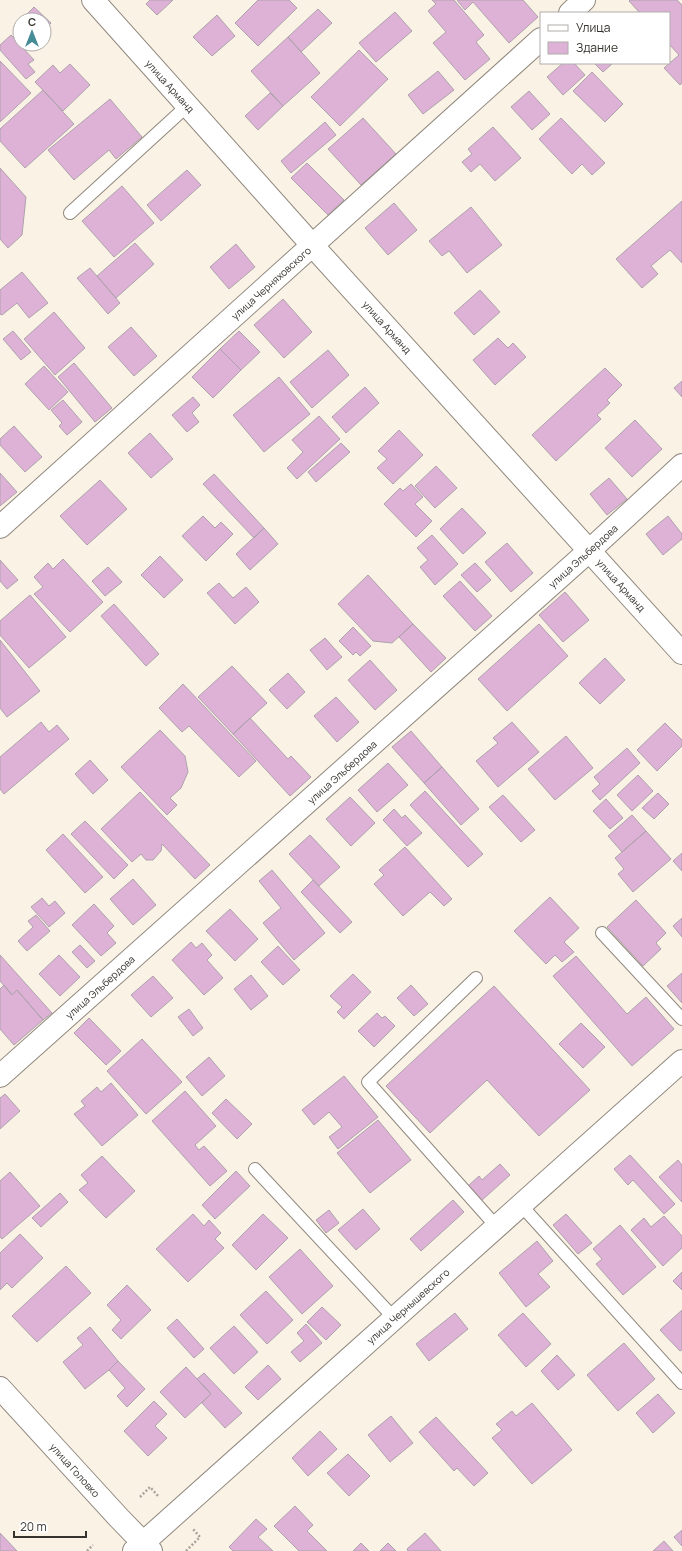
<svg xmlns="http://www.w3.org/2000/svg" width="682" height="1551" font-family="Manrope,sans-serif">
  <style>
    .building { fill: #deb2d7; stroke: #ada2ab }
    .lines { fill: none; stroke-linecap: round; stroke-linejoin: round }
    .service-casing { stroke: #90887e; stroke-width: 14 }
    .minor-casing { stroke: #90887e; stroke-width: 24 }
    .tertiary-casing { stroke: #90887e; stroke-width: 24 }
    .path { stroke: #aaa39a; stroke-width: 2.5; stroke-dasharray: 2 2; stroke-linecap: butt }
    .service { stroke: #fff; stroke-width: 12 }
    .minor { stroke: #fff; stroke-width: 22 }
    .tertiary { stroke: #fff; stroke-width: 22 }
    .labels { text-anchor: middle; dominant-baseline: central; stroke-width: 3; stroke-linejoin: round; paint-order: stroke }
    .street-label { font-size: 10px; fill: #36332e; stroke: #fff }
  </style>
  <rect width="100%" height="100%" fill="#fbf2e6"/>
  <!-- building -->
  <path class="building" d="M150,0H173L157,15L146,4Z
    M258,0H289L297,8L258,46L235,23Z
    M432,0H454L484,35L476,42L490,59L465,80L433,43L446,32L428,11L436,4Z
    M457,0H523L538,17L509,43L473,2L465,10Z
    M630,0H677L682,5V83L680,85L664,68L679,55L669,44V13H640L629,1Z
    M34,7L51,23L44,31V20H21Z
    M318,9L332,23L301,52L288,37Z
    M395,12L412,31L376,62L359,43Z
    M217,15L235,36L212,56L193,37Z
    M11,35L34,60L28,64L35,72L26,79L0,50V45Z
    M288,37L320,73L283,106L251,71Z
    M359,50L388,79L340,126L311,97Z
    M0,61L31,93L0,122Z
    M563,63H574L585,75L563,95L547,77Z
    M594,63H613L603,72Z
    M70,64L90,85L63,111L35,82L53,65L60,73Z
    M438,71L454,90L423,114L408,95Z
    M592,72L623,104L605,122L573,91Z
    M43,90L74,124L25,168L0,141V129Z
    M529,91L550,114L532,130L511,107Z
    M270,93L283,106L258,130L245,116Z
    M110,99L142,137L116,159L109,150L74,180L48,150Z
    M363,118L396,154L361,185L328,149Z
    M561,118L605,163L592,175L582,164L572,174L539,139Z
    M325,122L336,135L291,173L281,161Z
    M493,127L521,158L495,181L480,164L471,172L462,162L472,154L468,149Z
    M307,163L344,200L328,215L291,178Z
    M0,168L26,197L22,235L8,248L0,239Z
    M187,170L201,185L161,221L147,205Z
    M122,186L154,223L114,257L82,221Z
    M682,201V263L670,250L651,266L658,274L642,288L616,259Z
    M394,203L417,230L388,255L365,228Z
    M471,207L502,245L467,273L449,251L442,256L429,241Z
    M135,243L154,264L116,298L97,276Z
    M236,244L255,267L229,289L210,267Z
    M90,268L120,303L108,314L77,278Z
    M22,272L48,303L29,318L17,303L2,315L0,314V290Z
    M480,290L500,312L474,335L454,313Z
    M283,299L312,332L284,358L254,325Z
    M54,312L85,348L55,375L24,339Z
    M131,327L157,356L134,376L108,347Z
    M13,331L31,352L21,360L3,339Z
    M239,331L260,352L241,370L220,349Z
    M498,338L508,348L513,343L526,357L495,385L473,360Z
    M220,349L241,370L213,398L192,377Z
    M328,350L349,375L312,408L290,382Z
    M74,363L112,408L95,422L58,377Z
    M44,366L68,392L49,410L25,384Z
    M605,368L622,385L607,400L610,403L597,415L601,419L556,461L532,435Z
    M279,377L310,414L264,452L233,415Z
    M682,381V397L674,388Z
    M365,387L379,403L346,433L332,417Z
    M193,397L200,405L192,413L199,422L187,432L172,415Z
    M63,400L82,422L67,435L59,426L62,423L51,410Z
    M319,416L340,439L297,479L287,468L303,452L292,440Z
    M635,420L662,449L632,477L605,448Z
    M14,426L42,457L25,472L0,445V439Z
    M399,430L423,455L393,484L377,468L387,459L378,451Z
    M150,433L173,459L151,478L128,453Z
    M341,443L350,452L316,482L308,472Z
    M436,466L457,488L435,508L415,486Z
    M0,473L17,492L0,506Z
    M214,474L264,528L254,538L203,484Z
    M609,478L627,499L607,515L590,494Z
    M100,480L127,509L87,545L60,516Z
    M411,484L423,497L415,504L432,521L416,537L384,504L400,488L403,491Z
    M462,508L486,533L463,554L440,529Z
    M203,516L215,528L221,522L233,534L206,561L182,536Z
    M668,516L682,534V539L663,555L646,534Z
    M264,528L278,544L250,570L236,554Z
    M432,535L458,564L435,585L420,567L428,560L417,548Z
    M507,543L533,573L511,592L485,562Z
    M160,556L183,580L164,598L141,575Z
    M63,559L103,602L70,632L34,594L43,587L34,577L48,563L53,569Z
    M0,560L18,580L7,589L0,581Z
    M475,563L491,580L477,592L461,575Z
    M108,567L122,582L105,596L92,581Z
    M368,575L413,624L392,643L373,641L338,604Z
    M460,581L492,616L475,631L443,596Z
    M219,583L233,598L246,587L259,602L235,624L207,593Z
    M565,592L589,620L563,642L539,615Z
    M30,595L66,637L29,668L0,635V621Z
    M114,604L159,654L146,666L101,616Z
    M413,624L446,658L431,672L399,637Z
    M539,624L568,656L507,711L478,679Z
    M353,627L371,646L360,656L356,652L353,655L339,641Z
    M325,638L342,657L327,670L310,650Z
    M0,640L40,691L7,717L0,708Z
    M605,658L625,680L600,704L579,683Z
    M370,660L397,690L375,710L348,680Z
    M232,666L267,703L233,734L198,697Z
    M288,673L305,692L287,709L269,690Z
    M183,684L256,761L239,777L189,726L182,732L159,708Z
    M336,697L359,722L337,742L314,716Z
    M250,718L288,759L291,756L311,777L290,796L233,734Z
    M41,722L49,732L57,725L69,739L4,794L0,789V757Z
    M512,722L539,752L498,787L476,761L498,743L493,738Z
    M665,723L682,740V746L657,771L637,750Z
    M160,730L185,756L188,772L181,788L170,798L177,805L167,815L121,767Z
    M411,731L442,767L424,783L392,747Z
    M566,736L593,768L555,800L528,769Z
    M627,748L640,763L600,800L592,791L600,784L594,777Z
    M90,760L108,780L93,794L75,774Z
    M388,763L408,785L377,812L358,790Z
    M442,767L479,809L461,825L424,783Z
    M638,775L653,791L632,811L617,795Z
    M425,791L483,854L468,867L410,805Z
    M140,792L210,865L195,879L162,844L161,851L153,860H146L141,854L132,862L101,829Z
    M658,793L669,804L654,819L642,808Z
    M503,795L535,830L521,842L489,807Z
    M350,797L375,823L351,846L326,819Z
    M606,799L623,818L610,829L593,811Z
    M394,809L402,818L405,815L422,833L407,846L383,820Z
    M632,815L646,831L622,852L608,836Z
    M85,821L128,865L114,879L71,834Z
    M646,831L671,859L633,892L618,874L624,869L615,858Z
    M63,834L103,877L85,893L46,850Z
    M310,835L340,867L319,886L289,854Z
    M405,847L452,899L444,906L430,892L403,916L374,884L384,875L379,870Z
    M682,853V871L673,861Z
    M272,870L325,933L294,960L263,923L281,908L259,881Z
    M133,879L156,905L133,925L110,899Z
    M313,880L352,922L340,933L301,892Z
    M550,897L579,928L564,942L574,952L562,962L555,955L546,964L514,931Z
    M42,898L49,906L55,901L65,913L49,927L31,907Z
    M636,900L666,933L656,943L661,949L643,966L607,927Z
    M94,904L114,926L107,933L116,943L101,956L72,925Z
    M230,909L258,939L235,961L206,931Z
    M36,915L50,931L27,951L18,941L33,927L28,921Z
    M682,918V937L673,926Z
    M191,942L196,948L202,943L212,955L207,960L223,978L204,995L172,960Z
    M80,945L95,961L87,968L72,952Z
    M278,946L300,970L283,985L261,962Z
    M0,955L52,1013L43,1020L17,990L12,995L0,981Z
    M59,955L80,977L60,996L39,974Z
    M576,956L627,1014L646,997L674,1029L632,1066L553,976Z
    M682,973V1003L667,986Z
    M353,974L371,992L344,1019L337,1012L342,1007L330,996Z
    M251,975L268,996L251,1010L234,989Z
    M153,976L173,998L151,1017L131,995Z
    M4,985L12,995L17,990L43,1020L14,1045L0,1029V989Z
    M411,985L428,1004L414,1016L397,998Z
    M494,986L590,1090L539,1136L487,1080L430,1133L386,1086Z
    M189,1009L203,1028L193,1036L178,1017Z
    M377,1013L382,1018L385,1016L395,1026L374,1047L358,1031Z
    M89,1018L121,1051L106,1065L74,1033Z
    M581,1023L605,1047L583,1068L559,1044Z
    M142,1039L182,1082L146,1114L107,1071Z
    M209,1057L225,1076L202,1096L186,1077Z
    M344,1076L378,1117L338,1149L329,1137L342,1127L329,1112L314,1125L302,1110Z
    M111,1083L138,1115L102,1146L74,1114L85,1106L81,1101L97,1087L101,1092Z
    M185,1091L216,1126L195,1145L199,1150L204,1146L227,1171L210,1186L152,1121Z
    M5,1094L20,1111L0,1129V1098Z
    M226,1099L252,1124L237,1139L212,1113Z
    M378,1120L411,1160L370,1193L337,1153Z
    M630,1155L675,1204L664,1214L633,1180L628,1185L614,1169Z
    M102,1156L135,1191L106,1218L79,1190L88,1183L81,1175Z
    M678,1160L682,1165V1202L659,1177Z
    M500,1164L510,1175L481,1201L468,1186L479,1176L482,1180Z
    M236,1171L250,1186L215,1219L202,1205Z
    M10,1172L40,1206L2,1239L0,1237V1181Z
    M60,1193L68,1202L41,1227L32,1218Z
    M453,1200L464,1212L421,1251L410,1239Z
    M363,1209L380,1229L356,1250L338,1230Z
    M329,1210L339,1223L326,1233L316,1220Z
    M193,1214L204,1226L209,1220L221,1233L215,1239L224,1248L188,1282L156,1249Z
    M263,1214L288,1238L256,1270L232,1245Z
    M566,1214L592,1243L578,1254L553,1225Z
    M664,1216L682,1236V1248L663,1266L631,1230L644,1218L651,1227Z
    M620,1225L656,1267L623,1295L596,1264L602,1259L593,1249Z
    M20,1234L43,1258L12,1288L7,1283L0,1290V1253Z
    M537,1241L553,1261L538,1274L550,1287L526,1307L499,1273Z
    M300,1249L333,1286L302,1314L269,1277Z
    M66,1266L91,1293L37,1342L12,1316Z
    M682,1272V1290L673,1281Z
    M127,1285L151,1310L121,1339L112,1330L121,1320L107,1305Z
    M266,1291L293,1320L267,1344L240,1315Z
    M322,1307L341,1325L326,1340L307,1322Z
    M682,1310V1350L680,1351L660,1330Z
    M455,1313L468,1329L429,1361L416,1344Z
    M523,1313L551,1344L526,1367L498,1335Z
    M177,1319L204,1349L194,1358L167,1328Z
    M306,1324L322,1343L300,1362L291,1352L304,1341L297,1333Z
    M234,1326L258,1352L234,1374L210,1348Z
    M90,1327L118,1361L109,1370L85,1389L63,1362L83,1345L77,1338Z
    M624,1343L655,1379L618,1411L587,1375Z
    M557,1355L575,1375L558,1390L541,1371Z
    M118,1361L145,1389L127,1407L117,1396L125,1388L109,1370Z
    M268,1365L281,1379L258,1400L245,1387Z
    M186,1367L211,1394L185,1418L160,1392Z
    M204,1373L242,1413L225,1428L202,1403L211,1394L197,1379Z
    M658,1394L675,1413L653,1433L636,1413Z
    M154,1401L167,1414L155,1426L167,1438L148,1456L124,1431Z
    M532,1403L572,1450L532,1484L492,1438L502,1430L496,1424L512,1411L516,1416Z
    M391,1416L413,1443L390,1462L368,1435Z
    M436,1417L488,1473L474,1486L457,1468L454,1471L419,1432Z
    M320,1431L337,1449L308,1476L292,1458Z
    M348,1454L370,1476L349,1496L327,1473Z
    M295,1506L313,1525L307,1531L327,1551H299L274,1526Z
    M256,1519L267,1529L258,1537L273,1551H233L229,1547Z
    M682,1530V1546L674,1537Z
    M0,1533L17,1551H0Z
    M425,1533L441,1551H408L407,1549Z
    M664,1541L673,1551H653Z
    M361,1543L369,1551H353Z
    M388,1543L396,1551H380Z"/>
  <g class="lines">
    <defs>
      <path id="service" d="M70,213L187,106
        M602,933L682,1019
        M476,978L368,1082L496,1226
        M255,1169L394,1318
        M520,1204L682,1383"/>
      <path id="minor" d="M93,0L312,245L682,653
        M570,13L584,0
        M0,527L541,39
        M0,1076L590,550L682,465"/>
      <path id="tertiary" d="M0,1388L119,1518L151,1551
        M134,1551L682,1061"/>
    </defs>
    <!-- service casing -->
    <use href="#service" class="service-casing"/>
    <!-- minor casing -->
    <use href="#minor" class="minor-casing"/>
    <!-- tertiary casing -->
    <use href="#tertiary" class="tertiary-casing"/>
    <!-- path -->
    <path class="path" d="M140,1497L150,1487L159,1497
      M87,1551L93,1545
      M186,1551L200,1537L193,1529"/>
    <!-- service -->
    <use href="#service" class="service"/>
    <!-- minor -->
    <use href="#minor" class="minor"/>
    <!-- tertiary -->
    <use href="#tertiary" class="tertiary"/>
  </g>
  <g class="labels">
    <!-- street labels -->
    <g class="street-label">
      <text transform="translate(170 86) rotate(48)">улица Арманд</text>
      <text transform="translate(271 283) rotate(-42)">улица Черняховского</text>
      <text transform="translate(387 327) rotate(48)">улица Арманд</text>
      <text transform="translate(583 556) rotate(-42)">улица Эльбердова</text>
      <text transform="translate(621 585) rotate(48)">улица Арманд</text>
      <text transform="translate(342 772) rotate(-42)">улица Эльбердова</text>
      <text transform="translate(100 987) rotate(-42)">улица Эльбердова</text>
      <text transform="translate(408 1306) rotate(-42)">улица Чернышевского</text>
      <text transform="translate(75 1470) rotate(48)">улица Головко</text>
    </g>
  </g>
  <!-- legend -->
  <rect x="540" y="12" width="130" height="52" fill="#ffffff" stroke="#afadab"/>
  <rect x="548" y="25" width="20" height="6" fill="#ffffff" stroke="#afadab"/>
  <text x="576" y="32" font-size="12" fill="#36332e">Улица</text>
  <rect x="548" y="42" width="20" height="12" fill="#deb2d7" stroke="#afadab"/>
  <text x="576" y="52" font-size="12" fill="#36332e">Здание</text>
  <!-- north arrow -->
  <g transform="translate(32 32)"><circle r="19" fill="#ffffff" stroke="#afadab"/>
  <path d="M0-3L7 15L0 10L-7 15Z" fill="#468c96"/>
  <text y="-6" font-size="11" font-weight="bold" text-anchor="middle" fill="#36332e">С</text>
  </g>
  <!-- scale -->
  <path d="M14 1531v6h72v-6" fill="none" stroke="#36332e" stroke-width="2"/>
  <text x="20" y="1531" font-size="12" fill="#36332e" stroke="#ffffff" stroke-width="3" paint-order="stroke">20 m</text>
</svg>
